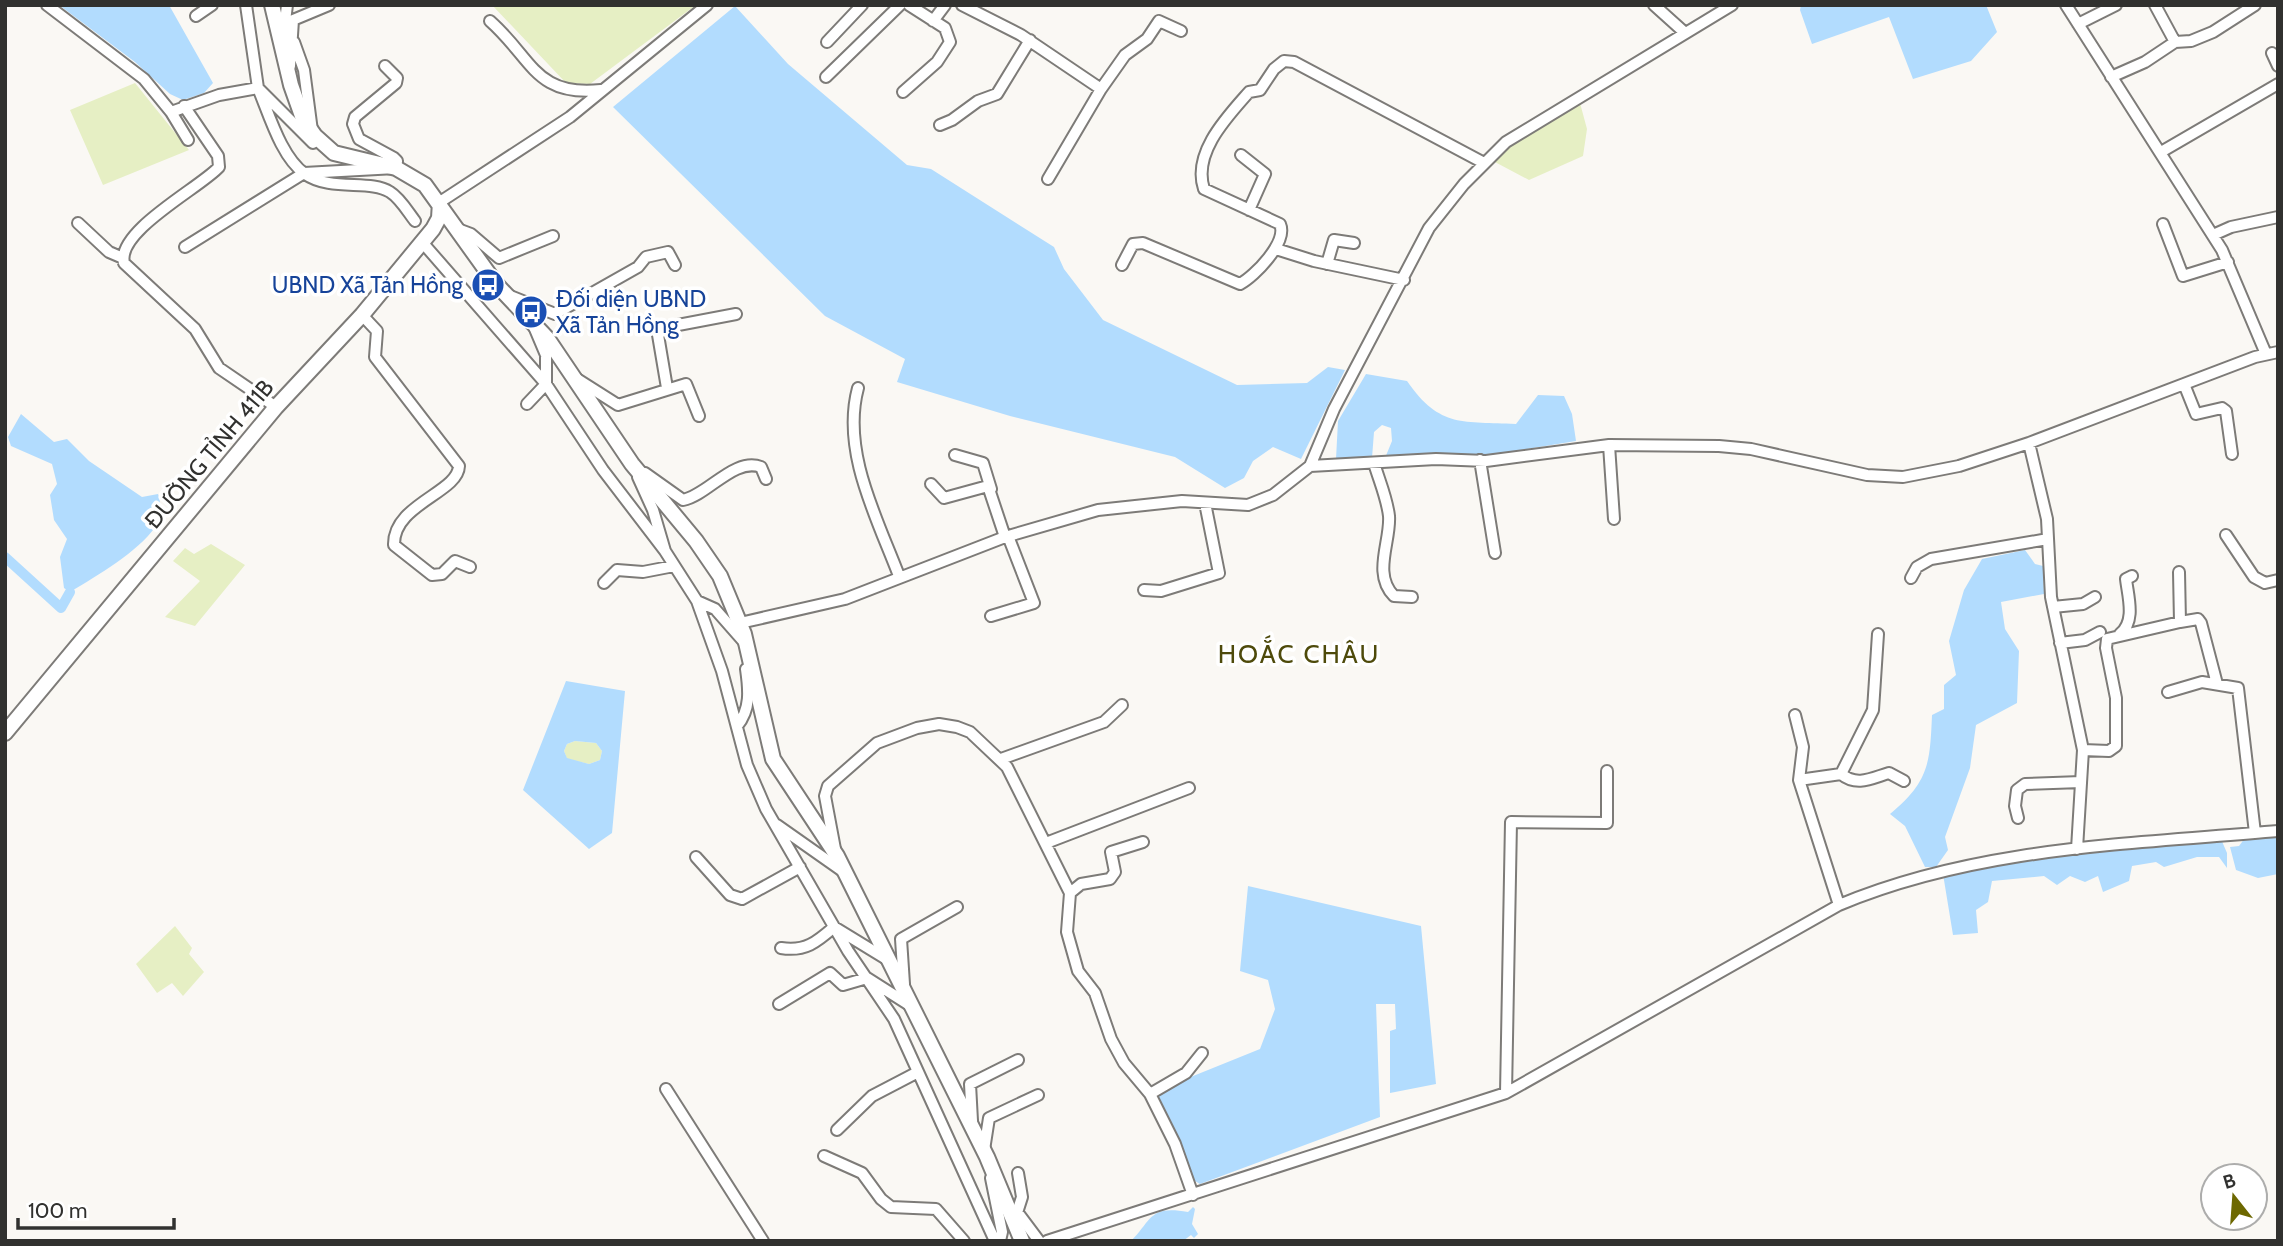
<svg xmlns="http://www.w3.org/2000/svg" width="2283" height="1246" font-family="Cabin,sans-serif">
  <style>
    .green { fill: #e6efc4 }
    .water { fill: #b2dcfe; fill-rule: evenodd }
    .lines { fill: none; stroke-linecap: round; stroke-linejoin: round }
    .canal { stroke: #b2dcfe; stroke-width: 10 }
    .street-casing { stroke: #7d7b78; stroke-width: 14 }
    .secondary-casing { stroke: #7d7b78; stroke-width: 18 }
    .street { stroke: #fff; stroke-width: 10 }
    .secondary { stroke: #fff; stroke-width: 14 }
    .labels { text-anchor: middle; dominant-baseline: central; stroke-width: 7; stroke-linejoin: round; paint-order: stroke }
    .transit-label { font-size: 23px; fill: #164399; stroke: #fff; text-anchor: end }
    .street-label { font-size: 23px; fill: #31312f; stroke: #fff }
    .quarter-label { font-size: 26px; letter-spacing: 2px; fill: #4e4a0b; stroke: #fff }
  </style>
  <rect width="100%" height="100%" fill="#faf8f4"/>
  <!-- green -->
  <path class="green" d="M492,5H696L590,84L566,83Z
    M135,83L189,150L103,185L70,110Z
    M1580,103L1587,129L1583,156L1529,180L1493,161L1522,136Z
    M211,544L245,565L195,626L165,617L200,581L173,561L185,548L194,554Z
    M575,741L596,743L602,751L600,760L589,764L567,759L564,751L567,744Z
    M175,926L192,948L189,954L204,972L183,996L172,983L157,993L136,964Z"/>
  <!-- water -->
  <path class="water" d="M59,5H169L213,83L204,93L183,100L170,94L135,62Z
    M1801,5H1986L1997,32L1971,61L1913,79L1889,17L1812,44L1800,10Z
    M735,6L788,64L907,165L931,169L1054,247L1064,269L1103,320L1237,385L1307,383L1328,367L1345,370L1301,459L1273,447L1253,461L1244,478L1225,488L1175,457L1010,416L897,382L905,359L825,316L613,107Z
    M1366,374L1407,381C1440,429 1464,421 1516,424L1538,395L1564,396L1572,414L1576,441L1484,456L1385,458L1392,441L1391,428L1382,425L1374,432L1372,458L1336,459L1338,421Z
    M21,414L54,442L67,439L89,461L142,497L158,494C161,504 163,517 156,526C137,553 98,575 70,592L64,588L60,557L67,539L54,520L50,495L57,484L52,464L11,446L8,437Z
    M2025,550L2035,564L2043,566L2044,594L2001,602L2005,629L2019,651L2017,703L1976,725L1970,768L1945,837L1948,850L1936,867H1925L1905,826L1890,814C1929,782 1930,763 1932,715L1944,709V685L1956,675L1949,641L1964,590L1982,559Z
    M566,681L625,691L612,833L589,849L523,790ZM575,741L596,743L602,751L600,760L589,764L567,758L564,751L567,744Z
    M2245,838H2278V874L2258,878L2236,870L2230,847L2239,846Z
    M2221,839L2227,853V868L2219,857H2197L2164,867L2156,862L2132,866L2129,881L2103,892L2098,876L2085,882L2070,876L2057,885L2044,876L1992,881L1988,902L1976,910L1978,933L1953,935L1943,874L2104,850Z
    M1248,886L1421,926L1436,1084L1390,1093V1031L1396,1029L1395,1004H1376L1380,1117L1200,1184L1190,1178L1152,1098L1156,1091L1260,1049L1275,1009L1268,980L1240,971Z
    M1193,1207L1195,1209L1192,1224L1198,1234L1194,1238L1191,1235L1183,1241H1131C1152,1220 1149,1205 1188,1212Z"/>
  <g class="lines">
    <!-- canal -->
    <path class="canal" d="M5,557L61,608L70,592"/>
    <defs>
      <path id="street" d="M47,5L144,79L171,112L219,95L258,88C269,114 281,157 305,174C331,192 370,179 390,192C400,198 408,212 415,221
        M246,5L258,88L313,143
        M962,5L1021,35L1101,89
        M1654,5L1684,32
        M2066,5L2222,250L2266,354
        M2155,5L2175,42
        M196,16L212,5
        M490,21C533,59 535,97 601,90
        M933,21L945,5
        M2078,24L2116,5
        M283,38L287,5
        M294,42L304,70L312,131
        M827,42L862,5
        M2272,53L2278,66
        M290,66L293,20L329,5
        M826,77L900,5
        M2111,77L2145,62L2175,42L2191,41L2213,32L2255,5
        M903,92L937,62L950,42L945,28L909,5
        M184,106L218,156L219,167C201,187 116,231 124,263L195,329L219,368L276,407
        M171,112L188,140
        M940,125L952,120L978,101L997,94L1030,40
        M2161,152L2278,84
        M1241,155L1265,174L1249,210
        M1048,179L1101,89L1125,55L1147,39L1159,21L1181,31
        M440,202L570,117L707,5
        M78,223L109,252L123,258
        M2163,224L2183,276L2228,262
        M455,228L471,234L499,258L553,236
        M2213,235L2231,227L2278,217
        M422,242L546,384L603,470L665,551
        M185,247L304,173L396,168L397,161L394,158L359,139L353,124L355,117L396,83L397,78L385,66
        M1276,249L1314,261L1404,280
        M1327,264L1334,240L1354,243
        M1122,265L1133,244L1143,243L1240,284C1255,276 1288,242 1280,224L1204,189C1192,153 1227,117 1249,92L1260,90L1274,69L1284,61L1294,62L1484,163
        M510,296L555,314L638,267L646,257L668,252L675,265
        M362,315L377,331L375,357L459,466C458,493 393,504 394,545L432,575L442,574L455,561L470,567
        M577,379L618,405L686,384L699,416
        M2184,384L2196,414L2222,408L2226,411L2232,454
        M667,388L657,329L736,314
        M858,388C841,451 877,518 899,576
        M527,404L546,384V355L535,329
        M2029,443L2047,519L2051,597L2083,750L2077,849
        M1609,445L1614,519
        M955,455L983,463L991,489
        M1480,460L1495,553
        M1374,463C1379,480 1387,498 1389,516C1391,541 1372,574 1394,596L1412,597
        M1310,466L1436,459L1486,461L1609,445L1719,446L1751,449L1867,475L1903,477L1959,466L2029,443L2255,357L2278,352
        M645,473L683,500C708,495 734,457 761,467L766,479
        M638,477L653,510L665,551L697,601L722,671L747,765L766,809L848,951L894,1019L995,1241
        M931,484L944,498L988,486L1005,537
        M2226,535L2254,577L2265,583L2278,580
        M1911,578L1917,567L1931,559L2048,539
        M604,583L617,570L643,572L674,566
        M1144,590L1161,591L1219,573L1205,503
        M697,601L715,609L744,642
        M2053,607L2083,604L2095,597
        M991,616L1034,603L1008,536
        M2180,622L2198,619L2201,623L2217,684
        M740,623L845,599L1005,537L1098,510L1182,501L1248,505L1273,495L1310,466L1334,409L1429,228L1464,184L1506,142L1732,5
        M2120,634C2136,621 2128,597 2126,579L2132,576
        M2060,643L2085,640L2100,632
        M2168,692L2202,682L2238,688L2255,833
        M1795,715L1803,747L1799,780
        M737,726C751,709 749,690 746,669
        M2083,750L2109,751L2116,746V698L2106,648L2107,639L2180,622L2179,572
        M1001,759L1104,722L1122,705
        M1841,774C1857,787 1872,778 1889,773L1904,781
        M2018,818L2015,806L2017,790L2025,784L2081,782
        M777,825L841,870
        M1046,843L1189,788
        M835,849L825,796L828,786L877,743L917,728L939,724L957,727L970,732L1007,767L1070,893L1067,932L1078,971L1095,993L1111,1039L1124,1063L1150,1094L1175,1144L1193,1195
        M696,857L730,895L742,899L800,867
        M1070,893L1081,884L1110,879L1115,872L1111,852L1143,842
        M1839,905L1799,780L1841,774L1873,710L1878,634
        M781,948C805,952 817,942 834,927L888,960
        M904,984L901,939L957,907
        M779,1004L830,973L843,985L867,978L911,1006
        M666,1089L763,1241
        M1506,1093L1511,822L1607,823V771
        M1150,1094L1186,1073L1202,1053
        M972,1121L970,1084L1018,1060
        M837,1130L872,1096L918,1072
        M984,1150L989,1118L1038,1095
        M824,1156L862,1173L881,1199L891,1207L936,1209L964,1241
        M991,1178L1002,1232L1000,1241
        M1018,1213L1039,1241
        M1014,1222L1022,1197L1018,1173
        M1047,1241L1506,1093L1839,905C1977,847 2131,844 2278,831"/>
      <path id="secondary" d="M272,5L291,85L303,119L315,136L334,153L396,168L425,185L496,284L547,338L632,464L696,541L720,576L744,634L773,759L837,856L987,1157L1022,1241
        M5,733L276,407L362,315L433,229L439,218L440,202"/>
    </defs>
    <!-- street casing -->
    <use href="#street" class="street-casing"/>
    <!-- secondary casing -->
    <use href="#secondary" class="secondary-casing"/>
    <!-- street -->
    <use href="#street" class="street"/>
    <!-- secondary -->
    <use href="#secondary" class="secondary"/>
  </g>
  <!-- icons -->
  <defs>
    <symbol id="bus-disc" viewBox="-11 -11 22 22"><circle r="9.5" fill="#1a4fb4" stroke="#fff"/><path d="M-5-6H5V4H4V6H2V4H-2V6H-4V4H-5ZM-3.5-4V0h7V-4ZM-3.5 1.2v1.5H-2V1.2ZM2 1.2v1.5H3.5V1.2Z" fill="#fff"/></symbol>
  </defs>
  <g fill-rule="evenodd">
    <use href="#bus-disc" x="469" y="266" width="38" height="38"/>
    <use href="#bus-disc" x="512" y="293" width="38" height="38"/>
  </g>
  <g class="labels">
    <!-- transit labels -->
    <g class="transit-label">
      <text x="463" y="285">UBND Xã Tản Hồng</text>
      <text x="556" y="299" text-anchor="start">Đối diện UBND<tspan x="556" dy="26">Xã Tản Hồng</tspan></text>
    </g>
    <!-- street labels -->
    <g class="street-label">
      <text transform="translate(209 454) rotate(-50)">ĐƯỜNG TỈNH 411B</text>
    </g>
    <!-- quarter labels -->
    <g class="quarter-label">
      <text x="1299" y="654">HOẮC CHÂU</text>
    </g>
  </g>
  <!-- border -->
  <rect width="2283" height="1246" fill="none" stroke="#31312f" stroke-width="14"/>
  <!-- north arrow -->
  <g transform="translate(2234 1197) rotate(343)"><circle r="33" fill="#ffffff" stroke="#adadac" stroke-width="2"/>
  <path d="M0-5L12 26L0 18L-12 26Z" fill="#6d6800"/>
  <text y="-10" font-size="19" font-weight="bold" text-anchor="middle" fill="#31312f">B</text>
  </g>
  <!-- scale -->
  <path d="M18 1218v10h156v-10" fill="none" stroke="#31312f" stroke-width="3.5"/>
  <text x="28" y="1218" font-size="21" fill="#31312f" stroke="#ffffff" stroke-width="5" paint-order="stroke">100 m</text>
</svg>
